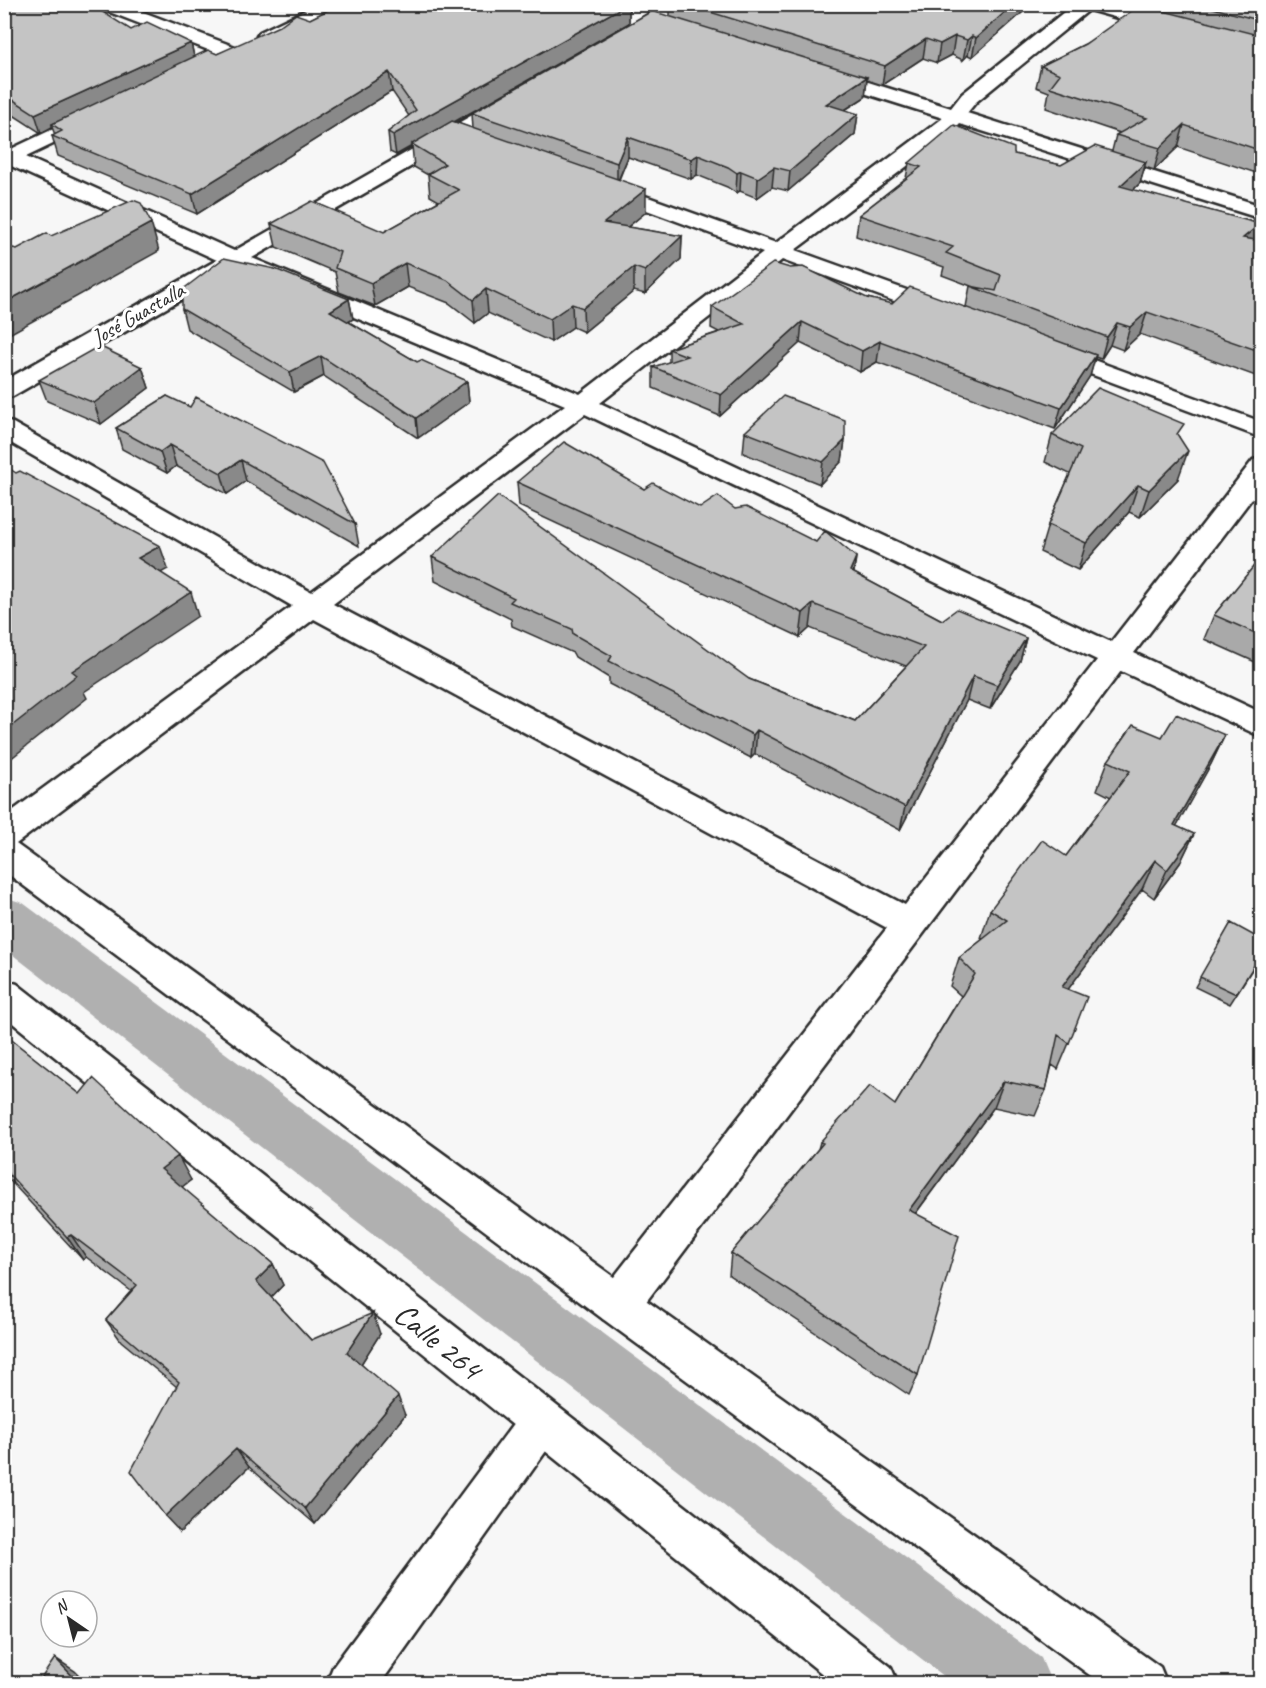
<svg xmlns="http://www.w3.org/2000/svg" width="1266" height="1688" font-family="Caveat,sans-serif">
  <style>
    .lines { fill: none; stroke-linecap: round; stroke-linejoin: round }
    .canal { fill: #b0b0b0; fill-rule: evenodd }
    .minor-casing { stroke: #2b2b2b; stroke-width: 5 }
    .secondary-casing { stroke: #2b2b2b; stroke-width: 5 }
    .minor { fill: #fff; fill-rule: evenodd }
    .secondary { fill: #fff; fill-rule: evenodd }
    .wall { fill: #a9a9a9; stroke: #2b2b2b; stroke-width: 1.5 }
    .shaded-wall { fill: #898989; stroke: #2b2b2b; stroke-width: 1.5 }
    .building { fill: #c4c4c4; stroke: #2b2b2b; stroke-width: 1.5 }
    .labels { text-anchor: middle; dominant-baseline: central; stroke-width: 6; stroke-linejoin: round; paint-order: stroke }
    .far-street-label { font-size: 22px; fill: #2b2b2b; stroke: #fff }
    .near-street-label { font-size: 32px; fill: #2b2b2b; stroke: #fff }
  </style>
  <rect width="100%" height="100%" fill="#f7f7f7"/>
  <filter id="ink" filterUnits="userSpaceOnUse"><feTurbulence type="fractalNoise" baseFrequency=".0167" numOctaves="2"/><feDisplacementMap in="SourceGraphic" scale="12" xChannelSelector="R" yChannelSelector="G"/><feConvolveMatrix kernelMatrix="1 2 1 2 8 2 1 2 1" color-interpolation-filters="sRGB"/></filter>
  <g filter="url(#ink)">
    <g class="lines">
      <!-- canal -->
      <path class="canal" d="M4,897L23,903L1041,1658L1052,1684H954L4,948Z"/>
      <defs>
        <path id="minor" d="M97,4H122L238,48L240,52L238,56H224L99,8Z
          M318,4H341L272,40L266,41L257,36L260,32Z
          M665,4H687L629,40L623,41L614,36Z
          M1074,4H1107L1174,23L1177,27L1168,32L1089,10L976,102L967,113L1262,206V219L960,124L954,131L795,250L951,306L955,311L951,316H935L782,260L600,403L1111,642L1253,460L1262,458V485L1134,653L1262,713V737L1121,671L633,1319L618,1325L603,1319L597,1305L603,1291L887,928L314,619L16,844L4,848V817L292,606L4,439V421L13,423L311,592L565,405L236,268L13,396L4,398V381L217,260L9,165L4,166V149L9,150L85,114H99L102,118L99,122L26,157L234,251L504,97H518L521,101L518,105L252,258L580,394L763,253L598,192L595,188L598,184H612L776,243L943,118L816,78L814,74L816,70H830L951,108L962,94ZM585,414L1097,660L905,905L333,604Z
          M1050,344L1262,422V438L1042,356L1038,351L1042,346Z
          M541,1400L556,1407L563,1422L556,1437L380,1684H326L333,1667L526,1407Z"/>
        <path id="secondary" d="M4,840L16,844L633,1291L1160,1667L1167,1684H1102L603,1319L4,871Z
          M4,980L17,984L891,1667L898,1684H835L4,1016Z"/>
      </defs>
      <!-- minor casing -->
      <use href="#minor" class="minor-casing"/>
      <!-- secondary casing -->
      <use href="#secondary" class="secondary-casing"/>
      <!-- minor -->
      <use href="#minor" class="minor"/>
      <!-- secondary -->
      <use href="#secondary" class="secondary"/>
    </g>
    <!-- wall -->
    <path class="wall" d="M4,4L191,43L194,57L217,54L310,19L340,4H660L648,12L629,6V23L454,122L473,129L472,113L670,16V4H1032L972,57L968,55L963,60L952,55L937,63L923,58L882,85L867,80L865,97L845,110L858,114L855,134L788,191L772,187L757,198L740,191L736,193L727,187L697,175L691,179L628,157L619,180L646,212L628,227L682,236L681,259L645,294L634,291L584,332L573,327L551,342L488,313L475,323L449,303L408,287L375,306L339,292L335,272L276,247L271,224L384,232L439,201L430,196L428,175L414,167L412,146L396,155L390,152L388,132L409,116L392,91L197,214L58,156L52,136L55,135L52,127L41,133L4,109Z
      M1153,4H1262V169L1256,173L1178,147L1154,170L1145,167L1140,183L1133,190L1260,224L1254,240L1262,241L1261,378L1140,334L1123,350L1110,345L1101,359L1095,357L1090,376L1055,429L877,362L860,372L800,343L720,416L653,388V367L669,362V349L719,332L711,328L712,307L867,298L892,304L966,307L970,286H971L942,275L944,267L856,236L859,215L906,178L909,163L1014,154L1061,165L1112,151L1116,135L1120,133L1046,108L1049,92L1036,87L1041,66L1085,44L1152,8Z
      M349,299L353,319L349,322L417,362L467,381L469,402L418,438L324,376L294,392L187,329L182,309Z
      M142,367L149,388L101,424L47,401L39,380Z
      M167,396L355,524L359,546L246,481L227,494L176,466L167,473L122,449L116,428Z
      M745,432L845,440L842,461L820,484L743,453Z
      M1052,435L1179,437L1178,479L1140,517L1129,512L1078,570L1040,552L1048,525L1070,474L1045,462Z
      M517,482L644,489L700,508L735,509L816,542L856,557L854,573L942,620L1026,638L1020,661L990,709L967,700L900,830L755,754L751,758L609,684V678L575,657L573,653L512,626L511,619L435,581L432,557L749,679L855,721L906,666L810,628L800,637L519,506Z
      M1262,556V665L1204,639L1214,615Z
      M1225,735L1211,764L1176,826L1194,834L1180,863L1154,898L1142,889L1068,989L1069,1043L1058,1069L1052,1065L1046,1090L1035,1116L994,1107L916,1213L918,1375L909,1395L729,1275L731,1253L818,1149L820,1142L895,1105L961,996L950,986L959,958L983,939L981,938L990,910L1066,856L1111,797L1097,790L1108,761L1162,737Z
      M1231,923L1262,954L1230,1004L1195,987Z
      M4,1034L80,1094L191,1180L181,1187L273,1264L283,1285L271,1297L311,1340L380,1334L361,1364L405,1415L315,1524L249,1467L180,1532L177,1387L121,1341L106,1320L131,1291L86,1257L83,1260L4,1174Z"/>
    <!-- shaded-wall -->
    <path class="shaded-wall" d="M628,4H629V23L413,145L412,144V146L396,155L393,135Z
      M648,4H660L648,12Z
      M1014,4H1032L972,57L976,38Z
      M955,36L952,55L937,63L940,44Z
      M972,36L968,55L963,60L967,40Z
      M926,39L923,58L882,85L885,66Z
      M191,43L195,61L52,124V127L41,133L35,114Z
      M389,72L392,91L197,214L192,194Z
      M867,77L865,97L824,123L826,104Z
      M858,114L855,134L788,191L790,171Z
      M1184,125L1178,147L1154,170L1160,148Z
      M628,137V157L617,183V163Z
      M698,155L697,175L691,179V159Z
      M1262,157V169L1256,173Z
      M1146,162L1140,183L1115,208L1120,186Z
      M774,167L772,187L757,198L758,178Z
      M741,171L740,191L736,193L737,173Z
      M646,189V212L604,246V223Z
      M151,223L159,251L4,337V303Z
      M1260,224L1252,246L1243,238Z
      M682,236L681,259L645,294V271Z
      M405,263L408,287L375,306L371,283Z
      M634,267V291L584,332L583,308Z
      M486,289L488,313L475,323L473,300Z
      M349,299L353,319L334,331L330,311Z
      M572,304L573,327L551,342L550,319Z
      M1147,312L1140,334L1123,350L1130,327Z
      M802,322L800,343L720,416L721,395Z
      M1117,323L1110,345L1101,359L1107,337Z
      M880,341L877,362L860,372L862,351Z
      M1096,355L1090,376L1055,429L1061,408Z
      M321,356L324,376L294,392L290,372Z
      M142,367L149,388L101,424L94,403Z
      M467,381L469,402L418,438L416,418Z
      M845,440L842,461L820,484L823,462Z
      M170,445L176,466L167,473L160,452Z
      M1188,451L1178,479L1140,517L1149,490Z
      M241,460L246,481L227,494L221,473Z
      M1138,485L1129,512L1078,570L1086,543Z
      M160,546L168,569L146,581L138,558Z
      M856,557L852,581L850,571Z
      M191,592L198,616L84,692L87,698L4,764V732L72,671Z
      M813,604L810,628L800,637L803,613Z
      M1026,638L1020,661L990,709L997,685Z
      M973,676L967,700L900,830L905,807Z
      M757,730L755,754L751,758L753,735Z
      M1225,735L1211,764L1161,854L1174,825Z
      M1194,834L1180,863L1154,898L1167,870Z
      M1155,860L1142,889L1050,1014L1062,987Z
      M1004,1081L994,1107L901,1233L909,1210Z
      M178,1156L191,1180L174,1193L161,1169Z
      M71,1235L86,1257L83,1260L67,1237Z
      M273,1264L283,1285L267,1302L256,1281Z
      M373,1313L380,1334L356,1372L347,1352Z
      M398,1396L405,1415L315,1524L305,1508Z
      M236,1449L249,1467L180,1532L165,1516Z
      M55,1658L75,1671L87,1683H79Z"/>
    <!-- building -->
    <path class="building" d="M4,4H90L131,30L147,22L191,43L35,114L4,94Z
      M340,4H628L393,135L388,132L416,110L389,72L192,194L52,136L62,131L52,124L208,50L217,54L279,26L296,14L310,19Z
      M684,4H1014L976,38L972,36L967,40L955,36L940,44L926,39L885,66Z
      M1198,4H1262V21Z
      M1140,5L1262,36V151L1184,125L1160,148L1116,135L1147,118L1050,87L1060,74L1041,66L1085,44Z
      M652,11L867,77L826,104L858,114L790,171L774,167L758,178L741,171L737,173L728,167L698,155L691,159L628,137L617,163L472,113Z
      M452,121L646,189L604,223L682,236L645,271L634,267L583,308L572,304L550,319L486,289L473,300L447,280L405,263L371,283L335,268L340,252L271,224L312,201L384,232L459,190L428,174L445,164L412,144Z
      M954,125L1014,148V154L1061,165L1095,146L1146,162L1120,186L1260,224L1243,238L1262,241V352L1147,312L1130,327L1117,323L1107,337L970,286L996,291L1001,275L946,253L953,247L859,215L921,167L909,163Z
      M133,200L141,203L151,223L4,303V246L17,249L47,233L51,236Z
      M224,258L275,269L349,299L330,311L417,362L421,360L467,381L416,418L321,356L290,372L182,309V290Z
      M773,263L790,268L803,267L867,298L892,304L910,287L1096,355L1061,408L880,341L862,351L802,322L721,395L653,367L687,356L669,349L744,324L712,307Z
      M99,346L142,367L94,403L39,380Z
      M1098,388L1184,424L1177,434L1188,451L1149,490L1138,485L1086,543L1048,525L1081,449L1052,435Z
      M167,396L190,407L196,397L323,463L355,524L241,460L221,473L170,445L160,452L116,428Z
      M783,396L845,420V440L823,462L745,432Z
      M564,442L644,489L653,483L700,508L718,496L735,509L746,507L816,542L825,531L856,557L850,571L942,620L957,609L1026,638L997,685L973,676L905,807L757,730L753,735L609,661L612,656L573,634L572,629L510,602L514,598L432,557L498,496L749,679L855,721L924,647L813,604L803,613L517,482Z
      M4,465L16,473L20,471L160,546L138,558L191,592L72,671L77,675L4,732Z
      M1262,556V636L1214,615Z
      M1176,714L1225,735L1174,825L1194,834L1167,870L1155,860L1062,987L1087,997L1069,1043L1058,1035L1046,1090L1004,1081L909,1210L959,1236L918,1375L731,1253L823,1143L820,1142L870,1086L895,1105L975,974L959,958L1007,920L990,910L1042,840L1066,856L1130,771L1108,761L1133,725L1162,737Z
      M1231,923L1262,940V953L1236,994L1200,977Z
      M4,1034L80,1094L93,1078L178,1156L161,1169L273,1264L256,1281L311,1340L373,1313L347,1352L398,1396L305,1508L236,1449L165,1516L131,1471L179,1382L106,1320L137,1285L71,1235L67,1237L4,1169Z
      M55,1658L79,1683H38Z"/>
  </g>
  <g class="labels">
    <!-- far-street labels -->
    <g class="far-street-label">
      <text transform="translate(138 314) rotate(-30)">José Guastalla</text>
    </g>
    <!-- near-street labels -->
    <g class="near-street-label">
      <text transform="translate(438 1341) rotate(39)">Calle 264</text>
    </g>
  </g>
  <!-- margin -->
  <rect width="1266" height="1688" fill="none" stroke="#fff" stroke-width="24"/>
  <rect x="12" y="12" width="1242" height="1664" fill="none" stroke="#2b2b2b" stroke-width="2" filter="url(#ink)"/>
  <!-- north arrow -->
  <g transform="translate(69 1619) rotate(325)"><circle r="28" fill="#ffffff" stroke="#aaaaaa" stroke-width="1.5"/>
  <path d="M0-4.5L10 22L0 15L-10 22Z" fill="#2b2b2b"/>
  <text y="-9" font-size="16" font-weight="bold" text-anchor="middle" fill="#2b2b2b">N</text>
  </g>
</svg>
